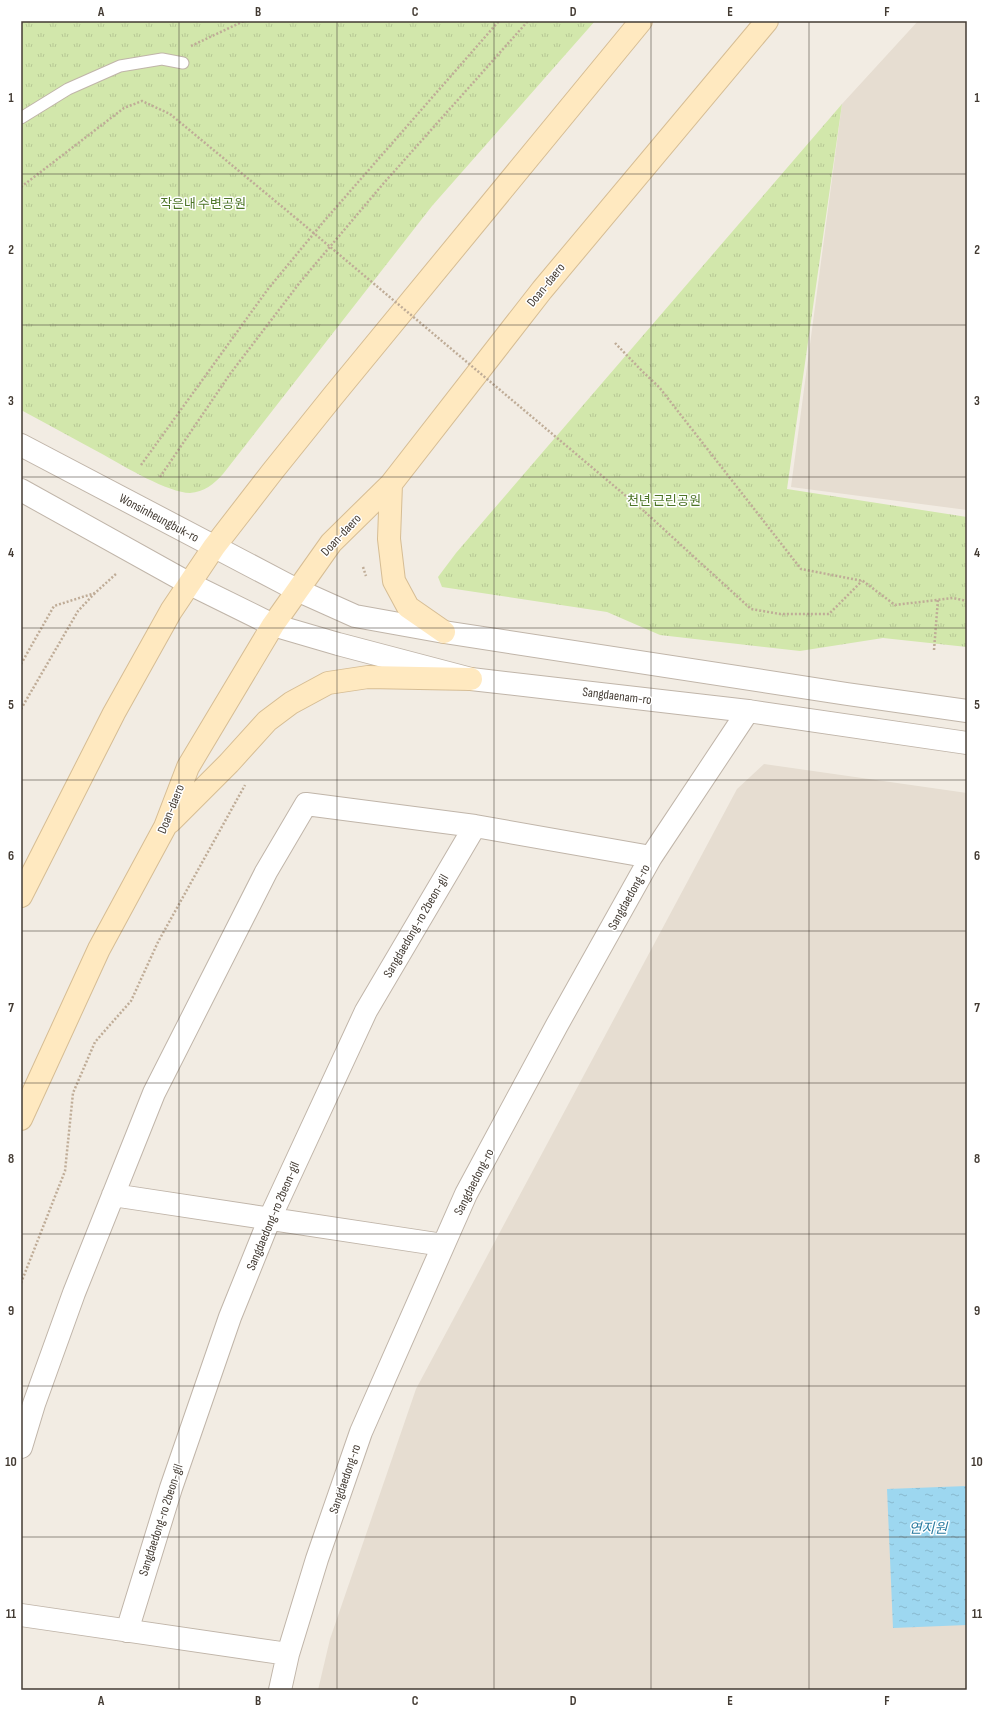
<svg xmlns="http://www.w3.org/2000/svg" width="988" height="1711" font-family="'Sofia Sans Condensed','Noto Sans KR',sans-serif">
  <style>
    .residential { fill: #e6ddd1 }
    .grass { fill: url(#grass-tufts) }
    .water { fill: url(#water-ripples) }
    .lines { fill: none; stroke-linecap: round; stroke-linejoin: round }
    .service-casing { stroke: #c0b5a9; stroke-width: 13 }
    .minor-casing { stroke: #c0b5a9; stroke-width: 24 }
    .tertiary-casing { stroke: #c0b5a9; stroke-width: 24 }
    .secondary-casing { stroke: #d6bd94; stroke-width: 24 }
    .path { stroke: #bfac97; stroke-width: 2.5; stroke-dasharray: 2 2; stroke-linecap: butt }
    .service { stroke: #fff; stroke-width: 11 }
    .minor { stroke: #fff; stroke-width: 22 }
    .tertiary { stroke: #fff; stroke-width: 22 }
    .secondary { stroke: #ffe9c0; stroke-width: 22 }
    .path-bridge { stroke: #bfac97; stroke-width: 2.5; stroke-dasharray: 2 2; stroke-linecap: butt }
    .grid { fill: none; stroke: #433b33; stroke-width: 1; stroke-opacity: 0.55 }
    .labels { text-anchor: middle; dominant-baseline: central; stroke-width: 3; stroke-linejoin: round; paint-order: stroke }
    .park-label { font-size: 13px; fill: #4d7527; stroke: #fff }
    .street-label { font-size: 13px; fill: #433b33; stroke: #fff }
    .water-label { font-size: 14px; font-style: italic; fill: #297a9f; stroke: #fff }
    .neatline { fill: none; stroke: #433b33; stroke-width: 1.5 }
    .grid-label { font-size: 13px; text-anchor: middle; font-weight: bold; fill: #433b33 }
  </style>
  <defs>
    <pattern id="grass-tufts" width="24" height="20" patternUnits="userSpaceOnUse"><rect width="24" height="20" fill="#d2e7ab"/><path d="M3 7l-1-3M5 7V3M7 7l1-3M15 17l-1-3M17 17v-4M19 17l1-3" fill="none" stroke="#b6c794"/></pattern>
    <pattern id="water-ripples" width="26" height="14" patternUnits="userSpaceOnUse"><rect width="26" height="14" fill="#9dd7f0"/><path d="M2 4q2-2 4 0t4 0M15 11q2-2 4 0t4 0" fill="none" stroke="#88b9ce"/></pattern>
  </defs>
  <rect width="100%" height="100%" fill="#f2ece3"/>
  <!-- residential -->
  <path class="residential" d="M918,21H967V510L791,487L842,104Z
    M764,764L967,793V1690H318L330,1639L416,1389L737,789Z"/>
  <!-- grass -->
  <path class="grass" d="M21,21H595L432,206L223,474C214,484 204,492 190,493C169,493 123,466 104,455C76,440 49,425 21,410Z
    M842,104L787,489L967,517V647L883,638L800,651L660,635L607,612L442,587L438,577L456,553Z"/>
  <!-- water -->
  <path class="water" d="M967,1486V1625L893,1628L887,1489Z"/>
  <g class="lines">
    <defs>
      <path id="service" d="M21,118L68,89L120,66L162,59L183,63"/>
      <path id="minor" d="M113,1195L443,1245
        M21,1447L34,1404L74,1293L154,1093L266,872L306,804L475,826L651,857
        M21,1615L288,1654
        M127,1631L171,1488L230,1317L270,1218L366,1011L475,826
        M280,1690L288,1654L317,1559L361,1432L466,1194L557,1025L651,857L748,711"/>
      <path id="tertiary" d="M21,445L297,590L355,616L444,632L847,694L967,711
        M21,490L190,584L273,625L338,644L471,679L748,711L967,743"/>
      <path id="secondary" d="M391,484L389,539L394,581L408,607L444,632
        M170,822L229,763L267,721L291,703L328,683L368,677L471,679
        M21,896L114,713L171,611L214,547L272,472L333,396L641,21
        M21,1119L99,949L165,827L188,767L273,625L331,543L391,484L542,290L767,21"/>
    </defs>
    <!-- service casing -->
    <use href="#service" class="service-casing"/>
    <!-- minor casing -->
    <use href="#minor" class="minor-casing"/>
    <!-- tertiary casing -->
    <use href="#tertiary" class="tertiary-casing"/>
    <!-- secondary casing -->
    <use href="#secondary" class="secondary-casing"/>
    <!-- path -->
    <path class="path" d="M21,23L25,21
      M191,46L244,21
      M21,187L124,108L142,101L170,114L297,219
      M615,343L643,372L659,387L801,569L863,581L895,605L953,598L967,601
      M141,465L268,289L325,220L499,21
      M160,477L230,374L301,281L383,184L528,21
      M645,512L751,609L780,614H829L862,581
      M363,567L366,576
      M934,650L938,599
      M21,664L54,606L95,593L117,573
      M21,709L78,611L95,593
      M21,1283L65,1171L73,1093L95,1042L131,1001L158,942L245,785"/>
    <!-- service -->
    <use href="#service" class="service"/>
    <!-- minor -->
    <use href="#minor" class="minor"/>
    <!-- tertiary -->
    <use href="#tertiary" class="tertiary"/>
    <!-- secondary -->
    <use href="#secondary" class="secondary"/>
    <!-- path-bridge -->
    <path class="path-bridge" d="M297,219L645,512"/>
  </g>
  <!-- grid -->
  <path class="grid" d="M179,21V1690M337,21V1690M494,21V1690M651,21V1690M809,21V1690M21,174H967M21,325H967M21,477H967M21,628H967M21,780H967M21,931H967M21,1083H967M21,1234H967M21,1386H967M21,1537H967"/>
  <g class="labels">
    <!-- park labels -->
    <g class="park-label">
      <text x="203" y="204">작은내 수변공원</text>
      <text x="664" y="501">천년 근린공원</text>
    </g>
    <!-- street labels -->
    <g class="street-label">
      <text transform="translate(546 285) rotate(-51)">Doan-daero</text>
      <text transform="translate(159 518) rotate(28)">Wonsinheungbuk-ro</text>
      <text transform="translate(341 535) rotate(-47)">Doan-daero</text>
      <text transform="translate(617 696) rotate(7)">Sangdaenam-ro</text>
      <text transform="translate(171 809) rotate(-68)">Doan-daero</text>
      <text transform="translate(629 897) rotate(-61)">Sangdaedong-ro</text>
      <text transform="translate(416 926) rotate(-60)">Sangdaedong-ro 2beon-gil</text>
      <text transform="translate(474 1182) rotate(-63)">Sangdaedong-ro</text>
      <text transform="translate(273 1216) rotate(-67)">Sangdaedong-ro 2beon-gil</text>
      <text transform="translate(345 1479) rotate(-71)">Sangdaedong-ro</text>
      <text transform="translate(161 1520) rotate(-72)">Sangdaedong-ro 2beon-gil</text>
    </g>
    <!-- water labels -->
    <g class="water-label">
      <text x="928" y="1528">연지원</text>
    </g>
  </g>
  <!-- border -->
  <rect width="988" height="1711" fill="none" stroke="#ffffff" stroke-width="44"/>
  <rect x="22" y="22" width="944" height="1667" class="neatline"/>
  <g class="grid-label">
    <text x="101" y="16">A</text>
    <text x="258" y="16">B</text>
    <text x="415" y="16">C</text>
    <text x="573" y="16">D</text>
    <text x="730" y="16">E</text>
    <text x="887" y="16">F</text>
    <text x="11" y="102">1</text>
    <text x="977" y="102">1</text>
    <text x="11" y="254">2</text>
    <text x="977" y="254">2</text>
    <text x="11" y="405">3</text>
    <text x="977" y="405">3</text>
    <text x="11" y="557">4</text>
    <text x="977" y="557">4</text>
    <text x="11" y="709">5</text>
    <text x="977" y="709">5</text>
    <text x="11" y="860">6</text>
    <text x="977" y="860">6</text>
    <text x="11" y="1012">7</text>
    <text x="977" y="1012">7</text>
    <text x="11" y="1163">8</text>
    <text x="977" y="1163">8</text>
    <text x="11" y="1315">9</text>
    <text x="977" y="1315">9</text>
    <text x="11" y="1466">10</text>
    <text x="977" y="1466">10</text>
    <text x="11" y="1618">11</text>
    <text x="977" y="1618">11</text>
    <text x="101" y="1705">A</text>
    <text x="258" y="1705">B</text>
    <text x="415" y="1705">C</text>
    <text x="573" y="1705">D</text>
    <text x="730" y="1705">E</text>
    <text x="887" y="1705">F</text>
  </g>
</svg>
